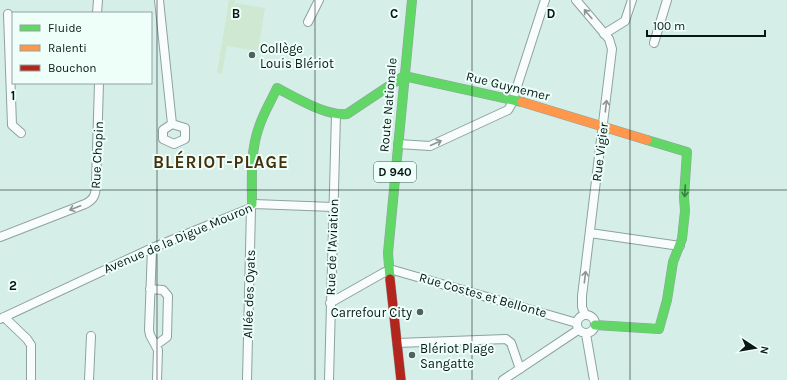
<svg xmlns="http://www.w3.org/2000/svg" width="787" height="380" font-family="Karla,sans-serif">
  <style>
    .green { fill: #cfe8d2 }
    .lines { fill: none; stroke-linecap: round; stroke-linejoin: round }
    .street-casing { stroke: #8ea29d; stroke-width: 10 }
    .fast-casing { stroke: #8ea29d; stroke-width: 10 }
    .slow-casing { stroke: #8ea29d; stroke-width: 10 }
    .jam-casing { stroke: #8ea29d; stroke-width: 10 }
    .street { stroke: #f9fcfc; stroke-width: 8 }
    .fast { stroke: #63d668; stroke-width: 9 }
    .slow { stroke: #ff974d; stroke-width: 9 }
    .jam { stroke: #b3261e; stroke-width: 9 }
    .oneway { stroke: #8c9594 }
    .oneway2 { stroke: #3a8042 }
    .grid { fill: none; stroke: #071814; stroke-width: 1; stroke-opacity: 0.55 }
    .poi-dot { fill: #4f635e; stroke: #eefffa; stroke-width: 1.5 }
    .labels { text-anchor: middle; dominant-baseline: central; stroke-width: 4; stroke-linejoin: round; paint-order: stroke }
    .shield { fill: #eefffa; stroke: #4c5d59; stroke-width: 1 }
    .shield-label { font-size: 12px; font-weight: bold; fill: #071814 }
    .poi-label { font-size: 13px; fill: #071814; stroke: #eefffa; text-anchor: start }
    .street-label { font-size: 13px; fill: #071814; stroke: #eefffa }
    .district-label { font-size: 17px; font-weight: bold; letter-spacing: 1px; fill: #46300b; stroke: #eefffa }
    .grid-label { font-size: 13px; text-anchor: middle; font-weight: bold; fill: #071814; stroke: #eefffa; stroke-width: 4; stroke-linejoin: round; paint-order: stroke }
  </style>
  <rect width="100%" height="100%" fill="#d6eee8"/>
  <!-- green -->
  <path class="green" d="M229,0H235L232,16L235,3L265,8L258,51L227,46L222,74L217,73Z"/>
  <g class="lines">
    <defs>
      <path id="street" d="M159,0L172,124
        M576,0L609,39L612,49L582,296V307L585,315
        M97,13L98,0
        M8,14L12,125L21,133
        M308,22L319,0
        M604,34L625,21L632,0
        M654,43L667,0
        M172,124L185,128V139L174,144L163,139V130Z
        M398,144L430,146L508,110L511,105L545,0
        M590,233L680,246
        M0,237L85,204C94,200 96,194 96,184L99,83
        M152,248L149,330L150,335L158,350L157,380
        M150,289L163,290L168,296L167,337L156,345
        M330,303L383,273L389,270H393L577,323
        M577 324a9 9 0 1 1 18 0a9 9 0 1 1-18 0Z
        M4,317L27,339L31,345V380
        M0,319L152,248L251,208L252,204L333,207
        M586,334L594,380
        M397,343L506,339L511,343L520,369
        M89,380L91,336
        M247,380L251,208
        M329,380L336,114
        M503,380L578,330"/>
      <path id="fast" d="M252,204C252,178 250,152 259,127C263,114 271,101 277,88C297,98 325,116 347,114L404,76L522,102
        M390,279L388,253L412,0
        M595,325L659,329L667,300L673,262L682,239L685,211L684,197L687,152L647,140"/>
      <path id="slow" d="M522,102L647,140"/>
      <path id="jam" d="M390,279L401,380"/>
    </defs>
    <!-- street casing -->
    <use href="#street" class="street-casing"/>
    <!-- fast casing -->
    <use href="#fast" class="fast-casing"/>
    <!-- slow casing -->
    <use href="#slow" class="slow-casing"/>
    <!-- jam casing -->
    <use href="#jam" class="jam-casing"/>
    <!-- street -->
    <use href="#street" class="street"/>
    <!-- fast -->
    <use href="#fast" class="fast"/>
    <!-- slow -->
    <use href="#slow" class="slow"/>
    <!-- jam -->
    <use href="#jam" class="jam"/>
  </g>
  <!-- one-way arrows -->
  <defs><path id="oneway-shaft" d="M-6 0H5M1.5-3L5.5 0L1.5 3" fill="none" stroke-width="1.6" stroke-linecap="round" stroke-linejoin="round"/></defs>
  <g class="oneway">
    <use href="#oneway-shaft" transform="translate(588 14) rotate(-130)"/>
    <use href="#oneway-shaft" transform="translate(606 106) rotate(-83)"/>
    <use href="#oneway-shaft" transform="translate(436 143) rotate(-24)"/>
    <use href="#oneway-shaft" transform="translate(75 208) rotate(159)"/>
    <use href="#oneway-shaft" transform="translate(585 277) rotate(-83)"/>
  </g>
  <use class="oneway2" href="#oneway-shaft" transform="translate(685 191) rotate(93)"/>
  <!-- grid -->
  <path class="grid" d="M157,0V380M315,0V380M472,0V380M630,0V380M0,190H787"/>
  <!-- markers -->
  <g class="poi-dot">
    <circle cx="252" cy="55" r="4"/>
    <circle cx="420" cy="312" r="4"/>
    <circle cx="412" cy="355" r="4"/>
  </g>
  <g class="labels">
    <!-- shield labels -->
    <rect class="shield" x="374" y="162" width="42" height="20" rx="3"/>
    <g class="shield-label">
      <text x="395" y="172">D 940</text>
    </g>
    <!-- poi labels -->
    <g class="poi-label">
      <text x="260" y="48">Collège<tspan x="260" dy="15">Louis Blériot</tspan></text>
      <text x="412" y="312" text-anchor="end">Carrefour City</text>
      <text x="420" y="348">Blériot Plage<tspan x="420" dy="15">Sangatte</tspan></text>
    </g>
    <!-- street labels -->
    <g class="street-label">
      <text transform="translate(508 86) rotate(14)">Rue Guynemer</text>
      <text transform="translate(388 105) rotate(-85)">Route Nationale</text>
      <text transform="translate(600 152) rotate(-83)">Rue Vigier</text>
      <text transform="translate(97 155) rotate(-87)">Rue Chopin</text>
      <text transform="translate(178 238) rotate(-23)">Avenue de la Digue Mouron</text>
      <text transform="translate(332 247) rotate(-88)">Rue de l'Aviation</text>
      <text transform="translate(249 294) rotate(-88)">Allée des Oyats</text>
      <text transform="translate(483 295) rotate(16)">Rue Costes et Bellonte</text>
    </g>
    <!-- district labels -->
    <g class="district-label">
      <text x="221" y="162">BLÉRIOT-PLAGE</text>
    </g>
  </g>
  <g class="grid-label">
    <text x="236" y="18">B</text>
    <text x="394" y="18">C</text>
    <text x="551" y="18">D</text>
    <text x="13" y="100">1</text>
    <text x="13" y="290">2</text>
  </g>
  <!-- legend -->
  <rect x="12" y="12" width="140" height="72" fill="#eefffa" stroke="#92a39e"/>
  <rect x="20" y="25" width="20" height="6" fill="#63d668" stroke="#92a39e"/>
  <text x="48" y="32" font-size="12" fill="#071814">Fluide</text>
  <rect x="20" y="45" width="20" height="6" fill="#ff974d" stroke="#92a39e"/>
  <text x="48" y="52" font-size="12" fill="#071814">Ralenti</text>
  <rect x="20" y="65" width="20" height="6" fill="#b3261e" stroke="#92a39e"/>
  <text x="48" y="72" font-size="12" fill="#071814">Bouchon</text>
  <!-- north arrow -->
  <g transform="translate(755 348) rotate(102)" stroke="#eefffa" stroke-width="3" paint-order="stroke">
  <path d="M0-3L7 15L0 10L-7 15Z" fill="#071814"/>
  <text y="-6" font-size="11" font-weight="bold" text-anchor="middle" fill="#071814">N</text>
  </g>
  <!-- scale -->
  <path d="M647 30v6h118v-6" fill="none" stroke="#071814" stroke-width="2"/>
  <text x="653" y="30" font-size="12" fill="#071814" stroke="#eefffa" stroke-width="3" paint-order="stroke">100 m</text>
</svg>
